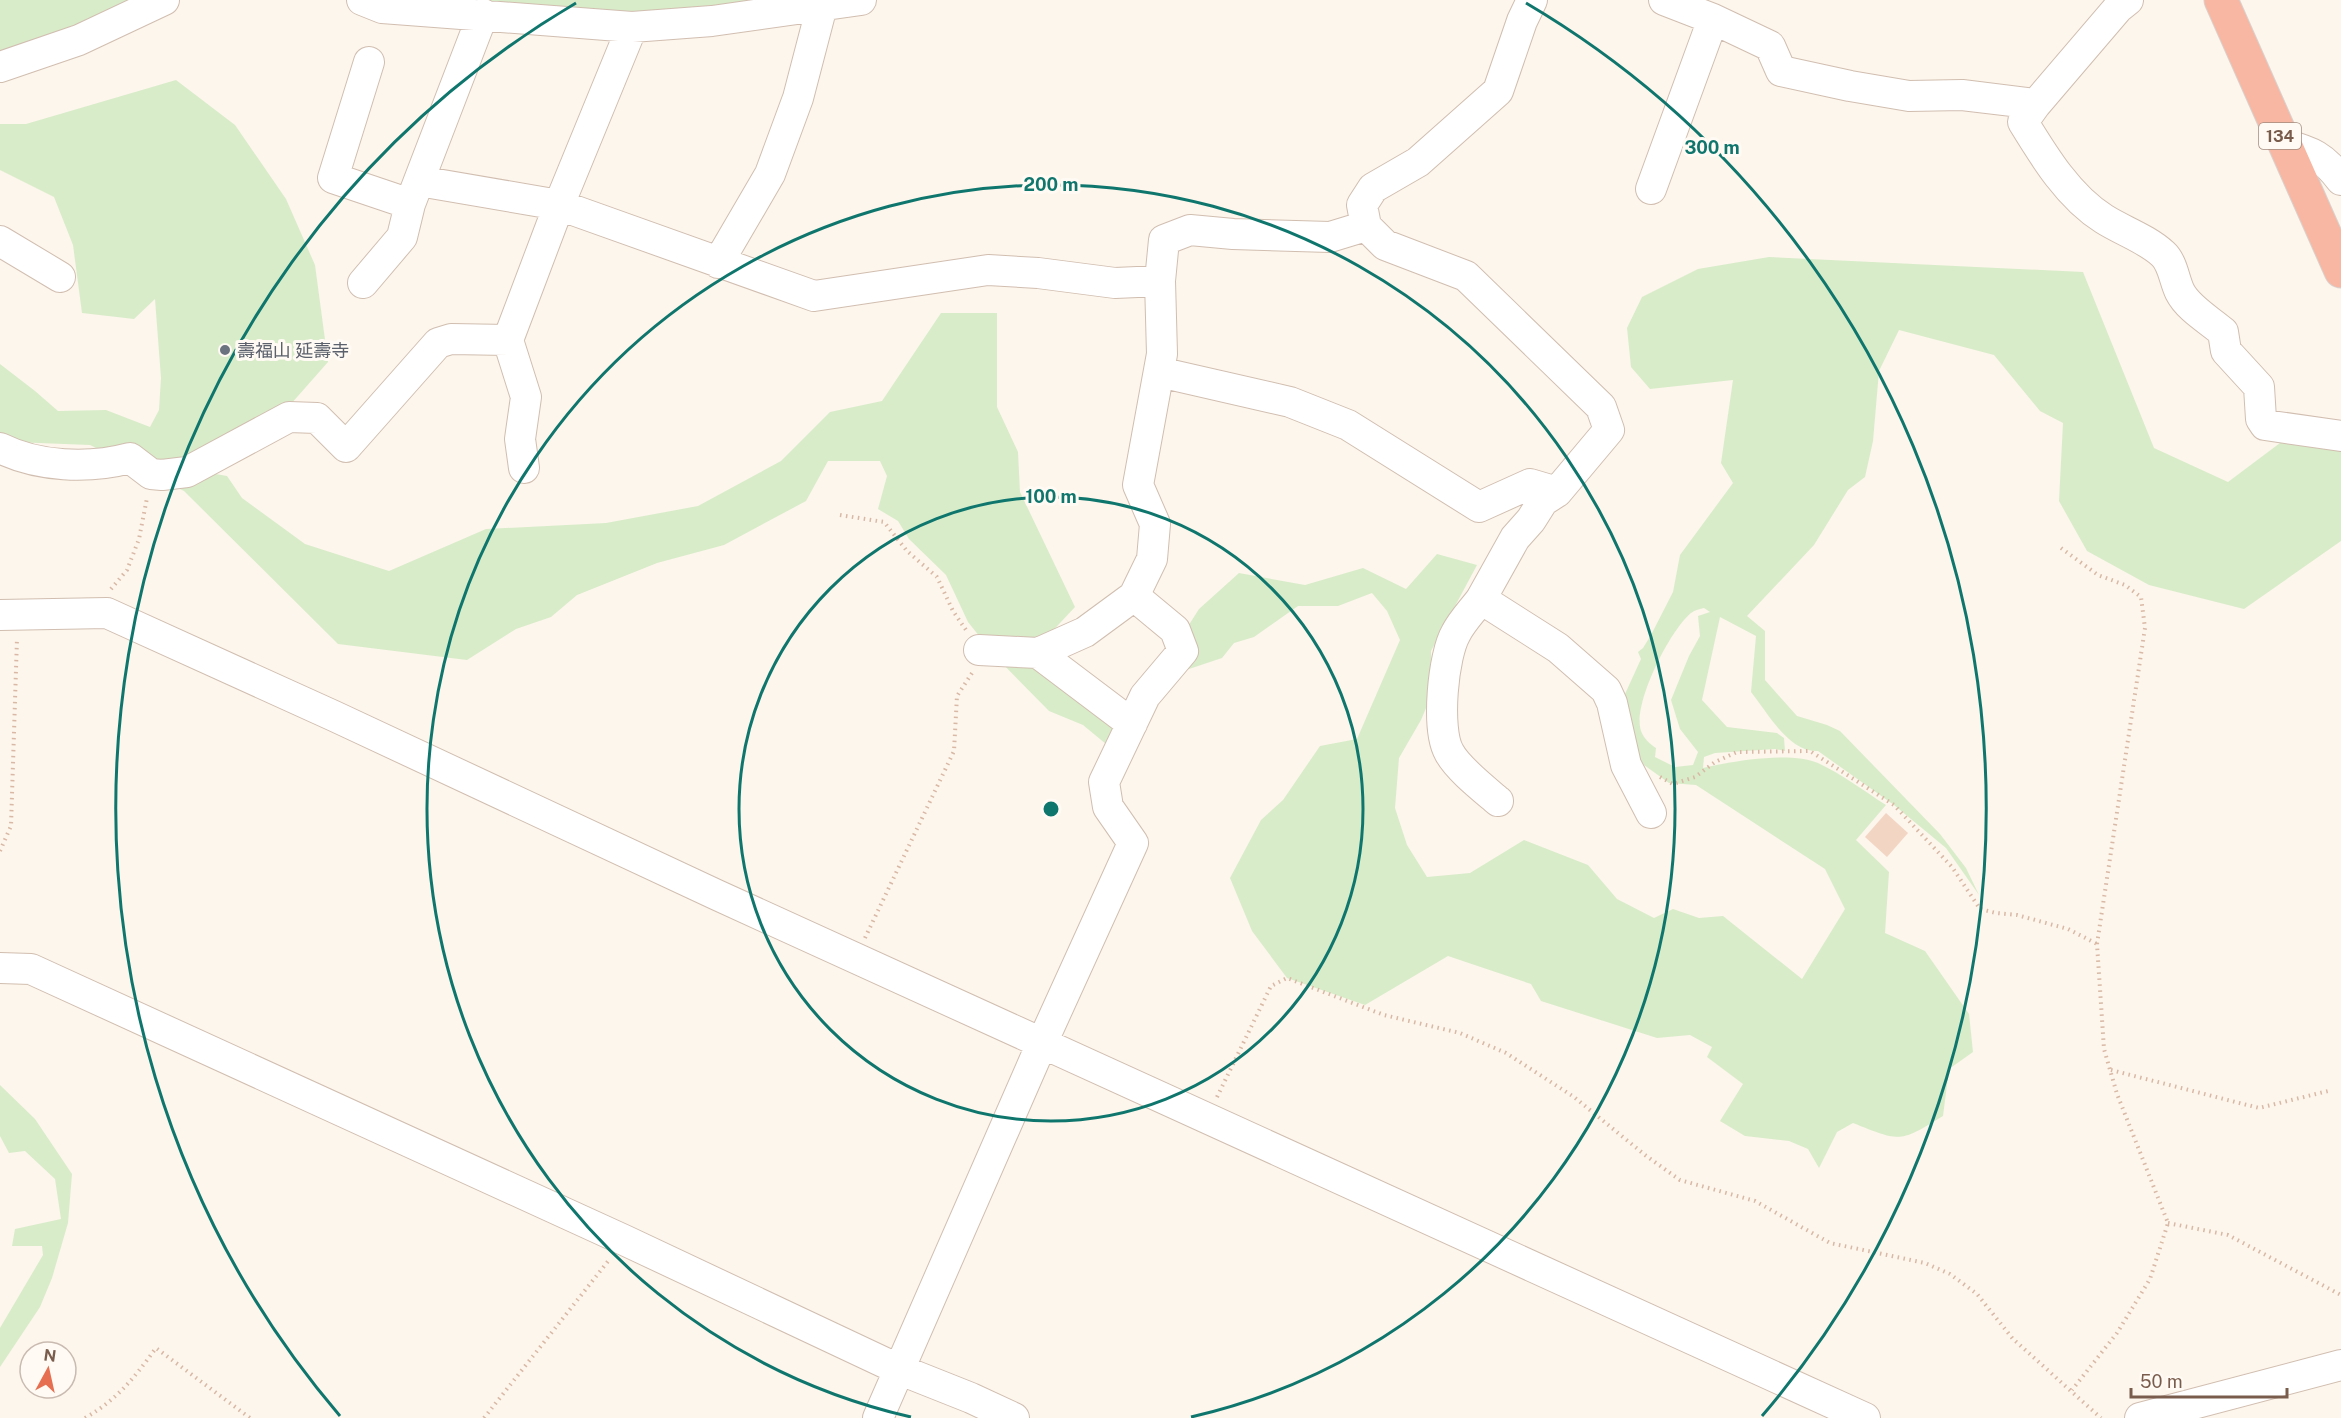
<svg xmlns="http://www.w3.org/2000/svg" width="2341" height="1418" font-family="'Public Sans','Noto Sans JP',sans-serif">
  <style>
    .green { fill: #d8ecc9; fill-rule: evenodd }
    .building { fill: #f3d5c3 }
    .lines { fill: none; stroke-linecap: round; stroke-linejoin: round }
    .minor-casing { stroke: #d1beb0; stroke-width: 32 }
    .highway-casing { stroke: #dad1cd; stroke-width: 35 }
    .path { stroke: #d9b8a5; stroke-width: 4; stroke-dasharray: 1.5 4.5; stroke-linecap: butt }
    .minor { stroke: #fff; stroke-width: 30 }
    .highway { stroke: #f7b7a3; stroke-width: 33 }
    .ring { fill: none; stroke: #0f766e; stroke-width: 3 }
    .worship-dot { fill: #6b7280; stroke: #fffaf3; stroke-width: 2 }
    .labels { text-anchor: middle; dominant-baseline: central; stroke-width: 6; stroke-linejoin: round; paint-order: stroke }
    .shield { fill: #fffaf3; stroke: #a28b7f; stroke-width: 1.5 }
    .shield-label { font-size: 16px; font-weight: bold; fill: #7a5c4d }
    .worship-label { font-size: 18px; fill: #5b616d; stroke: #fffaf3; text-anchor: start }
    .centre { fill: #0f766e; stroke: #fffaf3; stroke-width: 3 }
    .ring-label { font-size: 18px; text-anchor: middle; font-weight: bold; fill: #0f766e; stroke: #fffaf3; stroke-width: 6; stroke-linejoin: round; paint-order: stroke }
  </style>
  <rect width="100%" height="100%" fill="#fdf6ec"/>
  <!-- green -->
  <path class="green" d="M0,0H139L0,55Z
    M437,0H773L645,13Z
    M176,80L235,125L286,199L315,265L328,362L260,439L199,471L227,476L242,498L305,544L389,571L486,529L606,523L698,506L781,461L830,412L882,401L941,313H997V407L1018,452L1020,492L1075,607L1045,639L1122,728L1112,749L1083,725L1049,711L996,657L968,622L946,575L909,539L898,521L878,509L887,476L880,461H828L806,501L724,545L657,563L577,595L551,617L516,629L467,660L338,644L184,491L90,445L13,442L0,433V364L35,391L58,411L106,410L150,427L159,410L161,378L155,299L134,319L82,313L73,245L54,197L0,170V124H26Z
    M1769,257L2083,272L2154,448L2228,482L2292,434L2341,447V541L2244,609L2149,585L2087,551L2059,501L2063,423L2040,411L1994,355L1899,330L1879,371L1873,441L1865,477L1848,490L1814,545L1747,616L1765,631V680L1797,716L1827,725L1840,731L1940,834L1966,868L1979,895L1946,848L1894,805L1818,751C1789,753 1768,713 1751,692L1756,636L1720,617L1702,700L1727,727L1777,733L1784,738L1785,751L1775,749L1715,753L1704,757L1703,768C1732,761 1791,751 1818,763C1842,774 1864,791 1886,805L1856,840L1889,872L1885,933L1925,951L1969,1014L1973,1052L1949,1069L1943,1116C1899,1143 1901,1142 1853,1123L1837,1132L1819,1168L1808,1149L1789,1141L1745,1136L1720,1121L1743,1084L1707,1057L1712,1047L1690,1035L1657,1038L1541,1001L1531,984L1448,956L1365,1005L1287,978L1252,931L1230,878L1261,820L1283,800L1320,746L1357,739L1400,640L1387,611L1372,593L1338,606H1298L1254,637L1234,643L1222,658L1174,674L1164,664L1199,609L1239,573L1305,585L1363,568L1406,589L1437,554L1477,565L1431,651L1432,694L1421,720L1399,758L1395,808L1407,845L1427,877L1470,873L1524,840L1588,865L1617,899L1654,918L1673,909L1699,918L1723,916L1802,979L1845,909L1825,869L1696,785L1669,783L1644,765L1624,735L1625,694L1641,659L1638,652L1643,648L1651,635L1673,592L1680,555L1733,483L1721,463L1733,380L1650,389L1631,367L1627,328L1642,297L1698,269ZM1704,608L1710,612L1698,616L1700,636L1689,656L1671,700L1680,729L1698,752L1693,765L1675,767L1655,757L1656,748C1650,744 1644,739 1641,731C1632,705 1670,630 1691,613C1695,610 1700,609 1704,608Z
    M0,1085L35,1119L72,1174L68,1223L52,1278L40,1307L0,1367V1328L43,1255L42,1246H12L15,1229L61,1219L55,1179L25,1151L9,1153L0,1136Z"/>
  <!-- building -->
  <path class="building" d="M1886,813L1908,833L1887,857L1865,837Z"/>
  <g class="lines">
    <defs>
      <path id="minor" d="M362,0L382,8L632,27L712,21L861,0
        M1532,0L1522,21L1498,91L1418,162L1373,188L1362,205L1366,226L1385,245L1466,276L1601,407L1609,430L1557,492L1543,501L1531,520L1515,538L1481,599L1558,648L1606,690L1612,703L1626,765L1651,813
        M1664,0L1713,19L1770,46L1781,71L1850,86L1909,96L1962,95L2036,104L2118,8L2128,0
        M369,62L333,178L410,204
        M0,67L79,40L164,0
        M2036,104L2023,122C2045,158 2069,197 2104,219C2123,231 2147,239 2163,254C2173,263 2174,280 2180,292C2188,308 2209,320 2223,332L2226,351L2259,387L2261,419L2265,425L2341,436
        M2284,144C2312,152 2323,156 2341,180
        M419,181L559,205L814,296L988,270L1038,273L1115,283L1160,281
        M1651,189L1713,19
        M0,241L60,277
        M718,263L770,174L798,98L822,6
        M363,283L402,237L410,204L483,14
        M1159,372L1290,402L1348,425L1479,507L1530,484L1557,492
        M0,448C38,467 89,469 130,458L151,474L162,475L187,472L289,417L317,418L346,447L438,343L451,339L508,340
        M524,468L520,439L526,397L508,340L559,205L632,27
        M1481,599C1473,610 1462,621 1456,633C1443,655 1436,729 1449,752C1457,768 1484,789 1498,801
        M0,615L107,613L334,716L717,895L1865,1418
        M979,650L1038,653L1085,632L1134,596L1152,559L1155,524L1138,485L1162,354L1160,281L1164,240L1190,230L1233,234L1330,237L1366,226
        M1038,653L1132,724
        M0,968L31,969L624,1240L898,1369L971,1398L1014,1418
        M878,1418L1042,1043L1133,843L1108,807L1104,782L1145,696L1183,651L1175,630L1134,596
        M2140,1418L2341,1365"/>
      <path id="highway" d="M2221,0L2341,271"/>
    </defs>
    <!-- minor casing -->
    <use href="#minor" class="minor-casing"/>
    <!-- highway casing -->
    <use href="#highway" class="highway-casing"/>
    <!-- path -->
    <path class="path" d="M840,515L884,522L907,551L937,577L953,611L966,630
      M2061,548L2098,575L2125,585L2141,597L2145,628L2097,944L2104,1049L2117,1094L2168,1223L2150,1279L2117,1333L2072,1390
      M111,589L127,570L139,539L147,498
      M1660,777L1673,784L1695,777L1715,762L1737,752L1810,751L1894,805L1952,867L1980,909L1996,913L2017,915L2068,929L2097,944
      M0,851L11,826L17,638
      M865,938L954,751L957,696L972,673
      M2111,1070L2259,1108L2328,1091
      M1217,1097L1271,986L1287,978L1384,1015L1460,1033L1506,1053L1574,1097L1645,1155L1680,1180L1755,1201L1830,1243L1925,1263L1950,1274L1977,1294L2013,1339L2101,1418
      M2168,1223L2228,1235L2341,1295
      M85,1418C118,1399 134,1378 156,1348L250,1418
      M484,1418L609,1260"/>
    <!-- minor -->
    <use href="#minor" class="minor"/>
    <!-- highway -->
    <use href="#highway" class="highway"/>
  </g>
  <!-- distance rings -->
  <g class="ring">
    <circle cx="1051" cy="809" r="312"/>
    <path d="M911 1417A624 624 0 1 1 1191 1417"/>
    <path d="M340 1416A935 935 0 0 1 576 3M1526 3A935 935 0 0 1 1762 1416"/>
  </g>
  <!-- markers -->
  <circle class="worship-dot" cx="225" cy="350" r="6"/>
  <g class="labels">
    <!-- shield labels -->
    <rect class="shield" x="2259" y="123" width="42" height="26" rx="4.5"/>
    <g class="shield-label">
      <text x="2280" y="136">134</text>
    </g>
    <!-- worship labels -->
    <g class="worship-label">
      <text x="237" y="350">壽福山 延壽寺</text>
    </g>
  </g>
  <circle cx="1051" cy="809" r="9" class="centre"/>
  <g class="ring-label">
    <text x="1712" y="154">300 m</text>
    <text x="1051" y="191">200 m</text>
    <text x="1051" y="503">100 m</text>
  </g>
  <!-- north arrow -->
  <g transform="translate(48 1370) rotate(8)"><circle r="28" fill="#fffaf3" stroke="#cabbb1" stroke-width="1.5"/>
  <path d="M0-4.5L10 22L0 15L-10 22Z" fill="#e76f51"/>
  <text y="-9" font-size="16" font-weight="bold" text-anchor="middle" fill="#7a5c4d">N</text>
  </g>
  <!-- scale -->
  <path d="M2131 1388v9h156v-9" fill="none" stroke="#7a5c4d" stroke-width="3"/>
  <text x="2140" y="1388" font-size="18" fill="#7a5c4d" stroke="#fffaf3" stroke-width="4.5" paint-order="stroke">50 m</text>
</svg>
